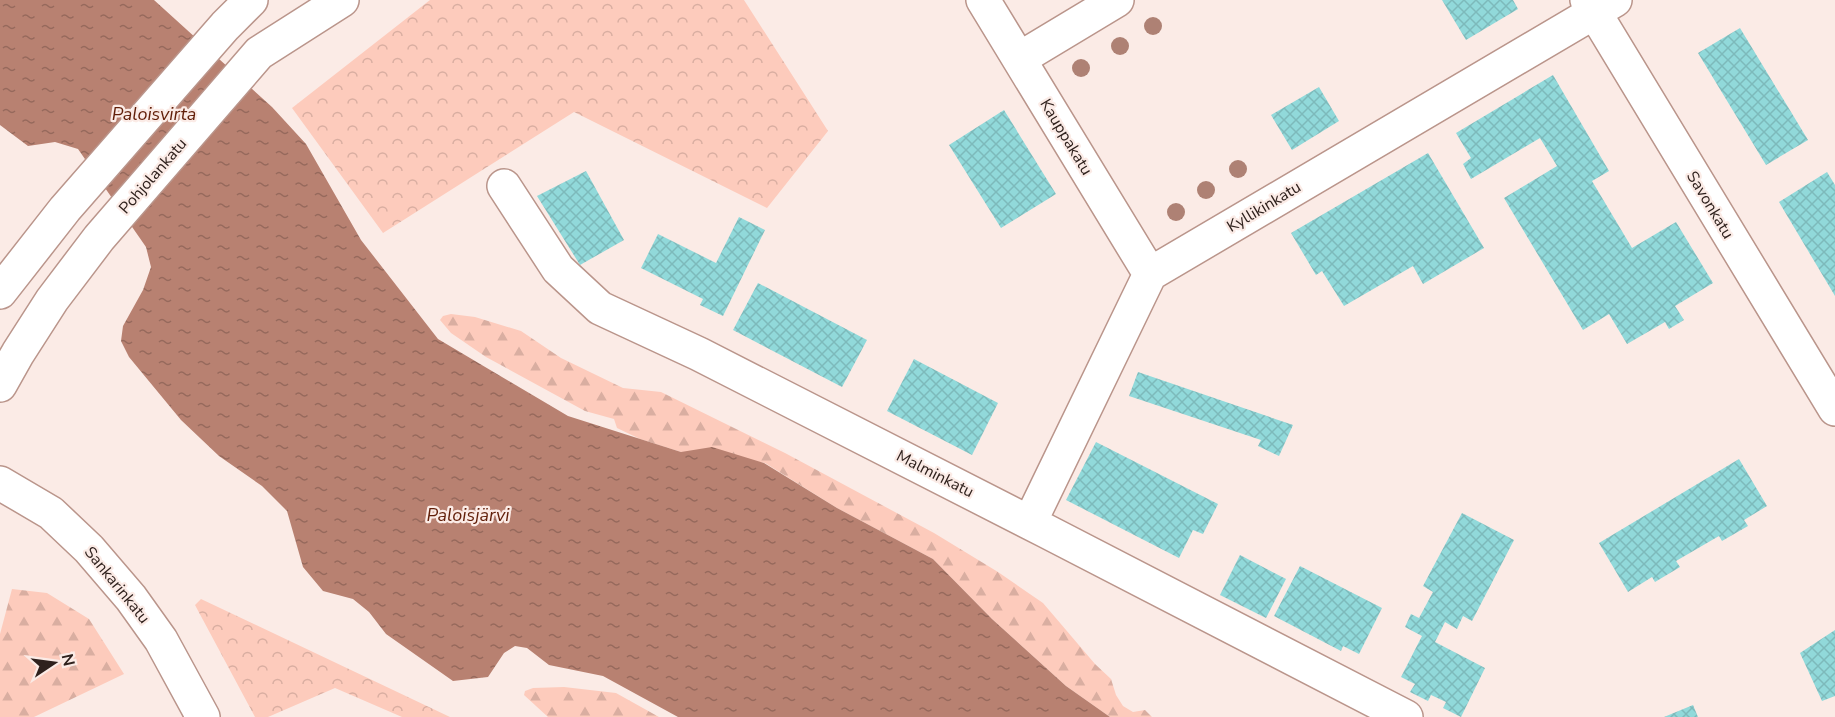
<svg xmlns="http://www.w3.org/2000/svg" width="1835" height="717" font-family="'Nunito Sans',sans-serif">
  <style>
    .forest { fill: url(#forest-firs) }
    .park { fill: url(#park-crowns) }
    .water { fill: url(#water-ripples) }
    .building { fill: url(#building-cross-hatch) }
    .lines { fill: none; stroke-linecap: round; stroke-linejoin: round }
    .minor-casing { stroke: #ba958b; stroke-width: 36 }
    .major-casing { stroke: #ba958b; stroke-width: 36 }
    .minor { stroke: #fff; stroke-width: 33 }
    .major { stroke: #fff; stroke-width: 33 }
    .tree { fill: #ae8174 }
    .labels { text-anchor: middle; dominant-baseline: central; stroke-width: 4.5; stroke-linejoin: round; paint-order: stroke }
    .street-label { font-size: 16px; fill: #2f211d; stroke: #fbebe6 }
    .water-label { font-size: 18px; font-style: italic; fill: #611e08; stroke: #fbebe6 }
  </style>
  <defs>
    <pattern id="forest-firs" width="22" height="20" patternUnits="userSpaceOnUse" patternTransform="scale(1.5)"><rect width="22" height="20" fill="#fdcbbc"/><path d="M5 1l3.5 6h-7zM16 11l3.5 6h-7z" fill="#d9aea1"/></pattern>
    <pattern id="park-crowns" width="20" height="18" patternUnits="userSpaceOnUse" patternTransform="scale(1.5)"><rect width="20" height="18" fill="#fdcbbc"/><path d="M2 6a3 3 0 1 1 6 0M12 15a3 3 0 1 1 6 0" fill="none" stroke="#d9aea1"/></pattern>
    <pattern id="water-ripples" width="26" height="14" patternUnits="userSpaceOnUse" patternTransform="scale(1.5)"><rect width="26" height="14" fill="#b88171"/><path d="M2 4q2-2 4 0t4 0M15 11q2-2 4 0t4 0" fill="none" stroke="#96695c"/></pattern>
    <pattern id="building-cross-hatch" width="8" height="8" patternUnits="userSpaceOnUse" patternTransform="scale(1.5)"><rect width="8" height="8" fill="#91d9da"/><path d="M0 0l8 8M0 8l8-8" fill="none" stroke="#7dbabb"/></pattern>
  </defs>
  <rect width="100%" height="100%" fill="#fbebe6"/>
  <!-- forest -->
  <path class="forest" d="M451,314L475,317L521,331L561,358L623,388L661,392L785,453L934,533L998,572L1043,603L1095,664L1111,679L1116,695L1123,706L1133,712L1145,710L1152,717H1110L1066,686L992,619L933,559L837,508L765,463L700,453L681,452L640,439L617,428L614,419L585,411L486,357L451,333L440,320L443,316Z
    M12,589L47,593L89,619L124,674L34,717H0V634Z
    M564,687L616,693L659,717H548L524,695L525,691L533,688Z"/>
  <!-- park -->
  <path class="park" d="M430,0H744L828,131L767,208L574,112L383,233L292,108Z
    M201,599L450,717H402L335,688L268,717H255L195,605Z"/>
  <!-- water -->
  <path class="water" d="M0,0H154L272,107L306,144L361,240L438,339L568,416L681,452L712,447L764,463L837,508L933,559L992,619L1066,686L1110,717H678L603,676L549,665L527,648L515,646L504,653L488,677L453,681L386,634L369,612L353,599L323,591L303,567L287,511L262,486L219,456L181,420L129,357L121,341L123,326L143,290L151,267L146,247L78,149L55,142L28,146L0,125Z"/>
  <!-- building -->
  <path class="building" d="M1442,0H1513L1518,9L1466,40Z
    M1740,28L1808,140L1766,165L1698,53Z
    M1553,75L1609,171L1592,181L1632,248L1676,222L1713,283L1675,306L1684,320L1669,329L1665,322L1627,344L1609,314L1583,330L1504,198L1557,166L1540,138L1471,179L1463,164L1471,158L1456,133Z
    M1319,87L1339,121L1292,150L1271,115Z
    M1004,110L1056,194L1001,228L949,145Z
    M1428,153L1484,248L1423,284L1413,266L1344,306L1322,271L1316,275L1291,233Z
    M586,171L624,240L580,265L537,196Z
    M1827,172L1835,185V296L1779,202Z
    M739,217L765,230L723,316L700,305L703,299L641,268L658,234L716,263Z
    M758,283L867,340L842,387L733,330Z
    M914,359L998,403L972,455L887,411Z
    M1138,372L1293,425L1279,456L1258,446L1261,440L1129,396Z
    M1096,442L1218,504L1203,534L1193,530L1179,558L1066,500Z
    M1739,459L1767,506L1744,520L1748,526L1722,541L1719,536L1676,561L1680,567L1655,582L1652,577L1628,592L1599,543Z
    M1462,513L1514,540L1472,621L1463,616L1457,629L1445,622L1435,642L1485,668L1461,717L1443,708L1446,702L1431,695L1428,701L1410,692L1415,684L1401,677L1422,636L1405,627L1411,614L1419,618L1433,592L1423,586Z
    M1240,555L1286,579L1266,618L1220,595Z
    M1300,566L1382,608L1359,654L1343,646L1341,651L1274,616Z
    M1835,630V696L1822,701L1800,653Z
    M1693,705L1698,717H1664Z"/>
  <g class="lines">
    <defs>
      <path id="minor" d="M983,0L1150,274
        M1587,0L1835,409
        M1019,59L1117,0
        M504,186L558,269L600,308L699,354L1046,531L1406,717
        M0,483L51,513L89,549L131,598L161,640L203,717
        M1030,522L1150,274L1615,0"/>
      <path id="major" d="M0,292L65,209L225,26L251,0
        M0,385L18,353L52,300L99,238L259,53L342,0"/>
    </defs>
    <!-- minor casing -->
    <use href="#minor" class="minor-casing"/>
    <!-- major casing -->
    <use href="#major" class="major-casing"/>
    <!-- minor -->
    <use href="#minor" class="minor"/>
    <!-- major -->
    <use href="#major" class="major"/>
  </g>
  <!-- trees -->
  <g class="tree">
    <circle cx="1153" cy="26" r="9"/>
    <circle cx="1120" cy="46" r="9"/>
    <circle cx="1081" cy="68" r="9"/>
    <circle cx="1238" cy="169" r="9"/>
    <circle cx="1206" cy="190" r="9"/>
    <circle cx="1176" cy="212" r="9"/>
  </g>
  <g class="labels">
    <!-- street labels -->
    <g class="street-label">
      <text transform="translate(1066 137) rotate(59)">Kauppakatu</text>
      <text transform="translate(153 176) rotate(-49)">Pohjolankatu</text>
      <text transform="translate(1710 205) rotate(59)">Savonkatu</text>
      <text transform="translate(1264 207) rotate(-31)">Kyllikinkatu</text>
      <text transform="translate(935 474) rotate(27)">Malminkatu</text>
      <text transform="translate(117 585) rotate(51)">Sankarinkatu</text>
    </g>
    <!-- water labels -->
    <g class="water-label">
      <text x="154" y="114">Paloisvirta</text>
      <text x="468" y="515">Paloisjärvi</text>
    </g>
  </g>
  <!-- north arrow -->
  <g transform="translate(54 663) rotate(77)" stroke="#fbebe6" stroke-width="4.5" paint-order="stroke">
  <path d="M0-4.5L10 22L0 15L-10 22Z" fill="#2f211d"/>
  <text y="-9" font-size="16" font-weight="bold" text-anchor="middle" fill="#2f211d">N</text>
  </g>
</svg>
